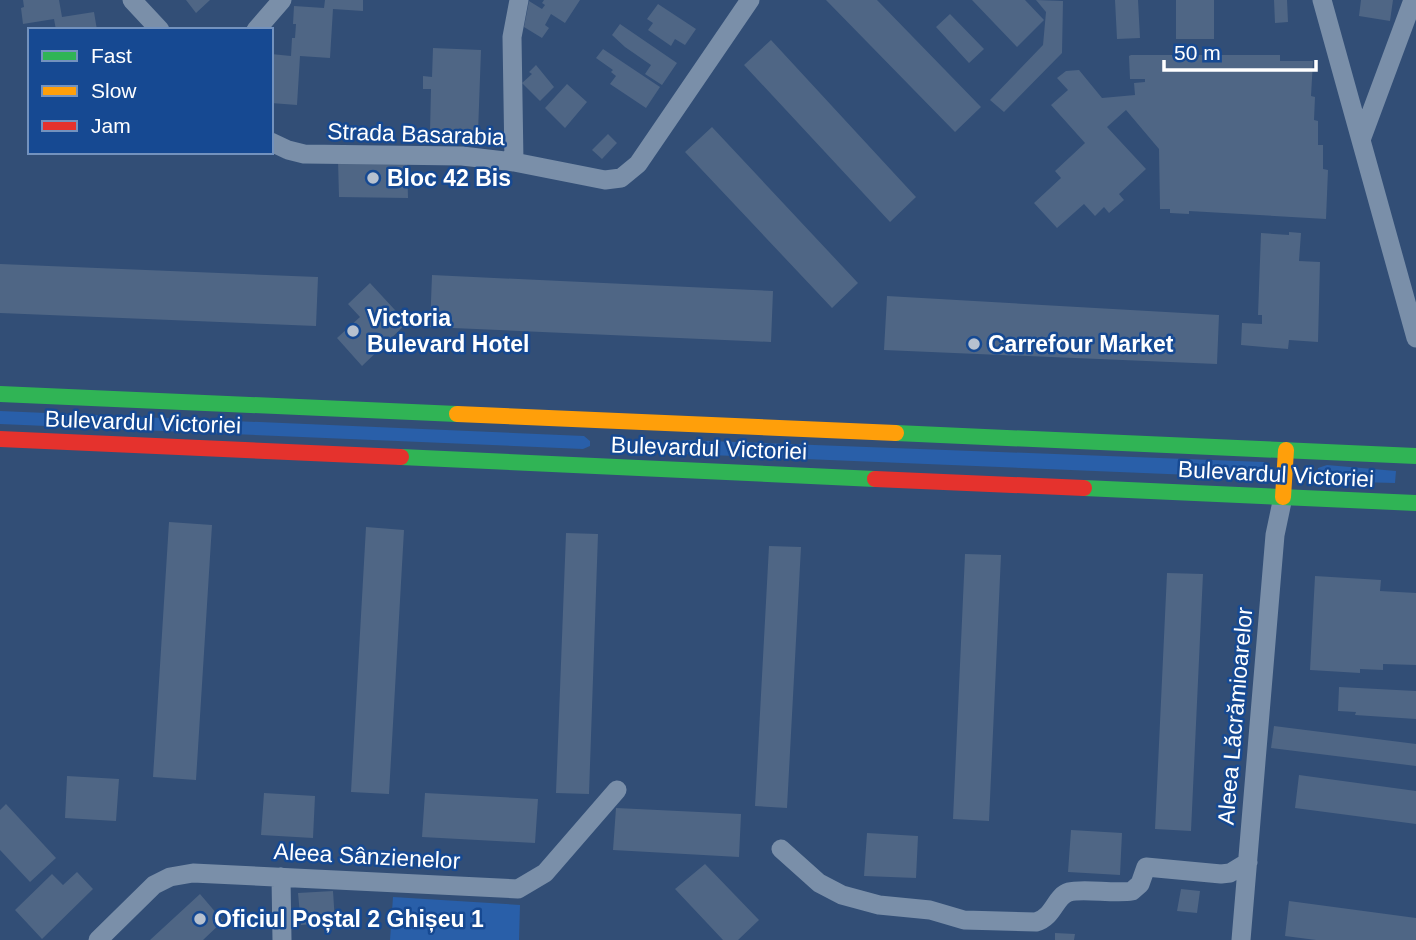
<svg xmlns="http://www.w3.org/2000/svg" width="1416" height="940" font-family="Arial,sans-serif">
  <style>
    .green { fill: #295fa9 }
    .building { fill: #4f6685 }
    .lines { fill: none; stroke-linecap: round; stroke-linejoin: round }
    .street { stroke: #7a8fa9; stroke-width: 19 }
    .fast { stroke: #30b455; stroke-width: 16 }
    .slow { stroke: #ff9f0a; stroke-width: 16 }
    .jam { stroke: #e5322d; stroke-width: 16 }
    .poi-dot { fill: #b7c1cf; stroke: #164992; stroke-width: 2.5 }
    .labels { text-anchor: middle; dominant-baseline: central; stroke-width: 5; stroke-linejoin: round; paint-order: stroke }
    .street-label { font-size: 23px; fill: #fff; stroke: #164992 }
    .poi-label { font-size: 23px; font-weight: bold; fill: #fff; stroke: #164992; text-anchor: start }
  </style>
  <rect width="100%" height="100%" fill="#324e76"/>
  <!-- green -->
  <path class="green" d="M0,411L584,436L590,441V446L583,449L0,424Z
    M685,440L1264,462L1271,471L1264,478L686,454L681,451L680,442Z
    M1327,465L1396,471L1395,483L1320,481L1317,476L1318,468Z
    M393,897L520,905L519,940H390Z"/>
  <!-- building -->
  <path class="building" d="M23,0H59L62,17L94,12L97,30H56L54,19L23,24L21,8L24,7Z
    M186,0H210L196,13Z
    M325,0H363V11L333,9L330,58L300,56L297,105L271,103V54L291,56L292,38H295L296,24H293L294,6L324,8Z
    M544,0H580L565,23L551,14L545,25L549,28L542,38L524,27L529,1L542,9L545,5L542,3Z
    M826,0H877L981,107L955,132Z
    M972,0H1025L1044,20L1017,47Z
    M1036,0L1063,1L1062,53L1004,112L990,100L1043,45L1046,12Z
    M1115,0H1138L1140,38L1117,39Z
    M1176,0H1214V39H1176Z
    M1274,0H1287L1288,22L1275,23Z
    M1361,0H1393L1390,21L1359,16Z
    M658,4L696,29L685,45L675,39L671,46L648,30L653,23L647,19Z
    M950,14L984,49L969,63L936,27Z
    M620,24L677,63L662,85L645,74L651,65L625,47L612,35Z
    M771,40L916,197L890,222L744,65Z
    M433,48L481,50L478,133L430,132L431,89H423V76L432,77Z
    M603,49L660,87L646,108L610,84L616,76L611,72L613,70L596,58Z
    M1131,55H1280V61H1313L1311,96L1315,97L1314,120L1318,121V145H1323V169L1328,170L1326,219L1189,211V214L1170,213V209H1160L1159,149L1126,110L1107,127L1146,169L1119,194L1124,200L1109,213L1104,207L1095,216L1084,204L1057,228L1034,203L1061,178L1055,171L1085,143L1051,105L1068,90L1057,78L1066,71L1079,70L1102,98L1135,95L1134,83L1145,82V79H1130L1129,56Z
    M536,65L554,87L540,101L522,83L532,74L529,72Z
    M567,84L587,102L565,128L545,108Z
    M712,127L858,283L832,308L685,152Z
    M608,134L617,143L602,159L592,150Z
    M338,160H407L408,198L339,197Z
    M1289,232L1301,233L1299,261L1320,262L1318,342L1289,340L1288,349L1241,345L1242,323L1262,324V315H1258L1261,233L1289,235Z
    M0,264L318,277L316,326L0,313Z
    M432,275L773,291L771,342L430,327Z
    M370,283L407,323L362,366L337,338L360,317L348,304Z
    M887,296L1219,315L1217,364L884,350Z
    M169,522L212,525L196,780L153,777Z
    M366,527L404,530L389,794L351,792Z
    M566,533L598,534L589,794L556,793Z
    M769,546L801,547L787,808L755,806Z
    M965,554L1001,555L989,821L953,819Z
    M1167,573L1203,574L1191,831L1155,829Z
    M1315,576L1381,580L1380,591L1416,593V665L1383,664V670L1360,669V673L1310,670Z
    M1339,687L1416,691V719L1355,715L1356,712L1338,711Z
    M1274,726L1416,744V766L1271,748Z
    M1299,775L1416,791V824L1295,808Z
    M67,776L119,779L116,821L65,818Z
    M264,793L315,796L313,838L261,835Z
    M425,793L538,799L535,843L422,837Z
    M6,804L56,858L30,882L0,850V810Z
    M616,808L741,814L739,857L613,850Z
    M1071,830L1122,833L1120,875L1068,872Z
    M867,833L918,836L916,878L864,876Z
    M705,864L759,920L738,940H723L675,889Z
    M77,872L93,889L42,939L15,910L52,874L63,885Z
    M1181,889L1200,891L1197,913L1177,911Z
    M333,891L335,922L301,925L298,893Z
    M200,894L223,921L203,940H150Z
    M1289,901L1416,918V940H1316L1285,936Z
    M1055,933L1075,934L1074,940H1055Z"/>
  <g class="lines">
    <!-- street -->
    <path class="street" d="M132,0L160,30
      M1322,0L1416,338
      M256,30L282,0
      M1361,140L1413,0
      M271,142L288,150L304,154L462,156L514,162L605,180L621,178L638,164L750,0
      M514,162L512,37L519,0
      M781,849L819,883L842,895L879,905L930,910L964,920L1036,922C1054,917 1055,896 1069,892C1082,888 1115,894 1132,891L1140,884L1146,867L1221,874L1230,873L1248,862
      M281,877L282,940
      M98,940L154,885L170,877L193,873L518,889L545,873L617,790
      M1241,940L1275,535L1283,497"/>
    <!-- fast -->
    <path class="fast" d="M0,394L457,414
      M896,433L1416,456
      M401,457L875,479
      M1084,488L1416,503"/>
    <!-- slow -->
    <path class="slow" d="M457,414L896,433
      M1283,497L1286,450"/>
    <!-- jam -->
    <path class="jam" d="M0,439L401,457
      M875,479L1084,488"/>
  </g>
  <!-- markers -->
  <g class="poi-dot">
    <circle cx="373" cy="178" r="7"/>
    <circle cx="353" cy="331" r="7"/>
    <circle cx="974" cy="344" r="7"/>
    <circle cx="200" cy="919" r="7"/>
  </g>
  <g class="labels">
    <!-- street labels -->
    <g class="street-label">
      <text transform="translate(416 134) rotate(2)">Strada Basarabia</text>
      <text transform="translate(143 422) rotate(2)">Bulevardul Victoriei</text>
      <text transform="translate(709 448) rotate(2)">Bulevardul Victoriei</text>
      <text transform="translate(1276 474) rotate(3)">Bulevardul Victoriei</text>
      <text transform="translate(1235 716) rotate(-85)">Aleea Lăcrămioarelor</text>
      <text transform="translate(367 856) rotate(3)">Aleea Sânzienelor</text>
    </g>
    <!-- poi labels -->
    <g class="poi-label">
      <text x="387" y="178">Bloc 42 Bis</text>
      <text x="367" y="318">Victoria<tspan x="367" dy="26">Bulevard Hotel</tspan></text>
      <text x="988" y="344">Carrefour Market</text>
      <text x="214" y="919">Oficiul Poștal 2 Ghișeu 1</text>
    </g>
  </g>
  <!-- legend -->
  <rect x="28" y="28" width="245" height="126" fill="#164992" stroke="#7392be" stroke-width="2"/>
  <rect x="42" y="51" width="35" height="10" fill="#30b455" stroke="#7392be" stroke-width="2"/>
  <text x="91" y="63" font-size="21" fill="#ffffff">Fast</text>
  <rect x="42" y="86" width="35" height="10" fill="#ff9f0a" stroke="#7392be" stroke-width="2"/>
  <text x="91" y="98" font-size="21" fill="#ffffff">Slow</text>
  <rect x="42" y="121" width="35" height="10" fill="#e5322d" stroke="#7392be" stroke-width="2"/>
  <text x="91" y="133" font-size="21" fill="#ffffff">Jam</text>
  <!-- scale -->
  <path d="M1164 60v10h152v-10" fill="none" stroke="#ffffff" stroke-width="3.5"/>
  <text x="1174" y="60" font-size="21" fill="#ffffff" stroke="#164992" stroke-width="5" paint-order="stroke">50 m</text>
</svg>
